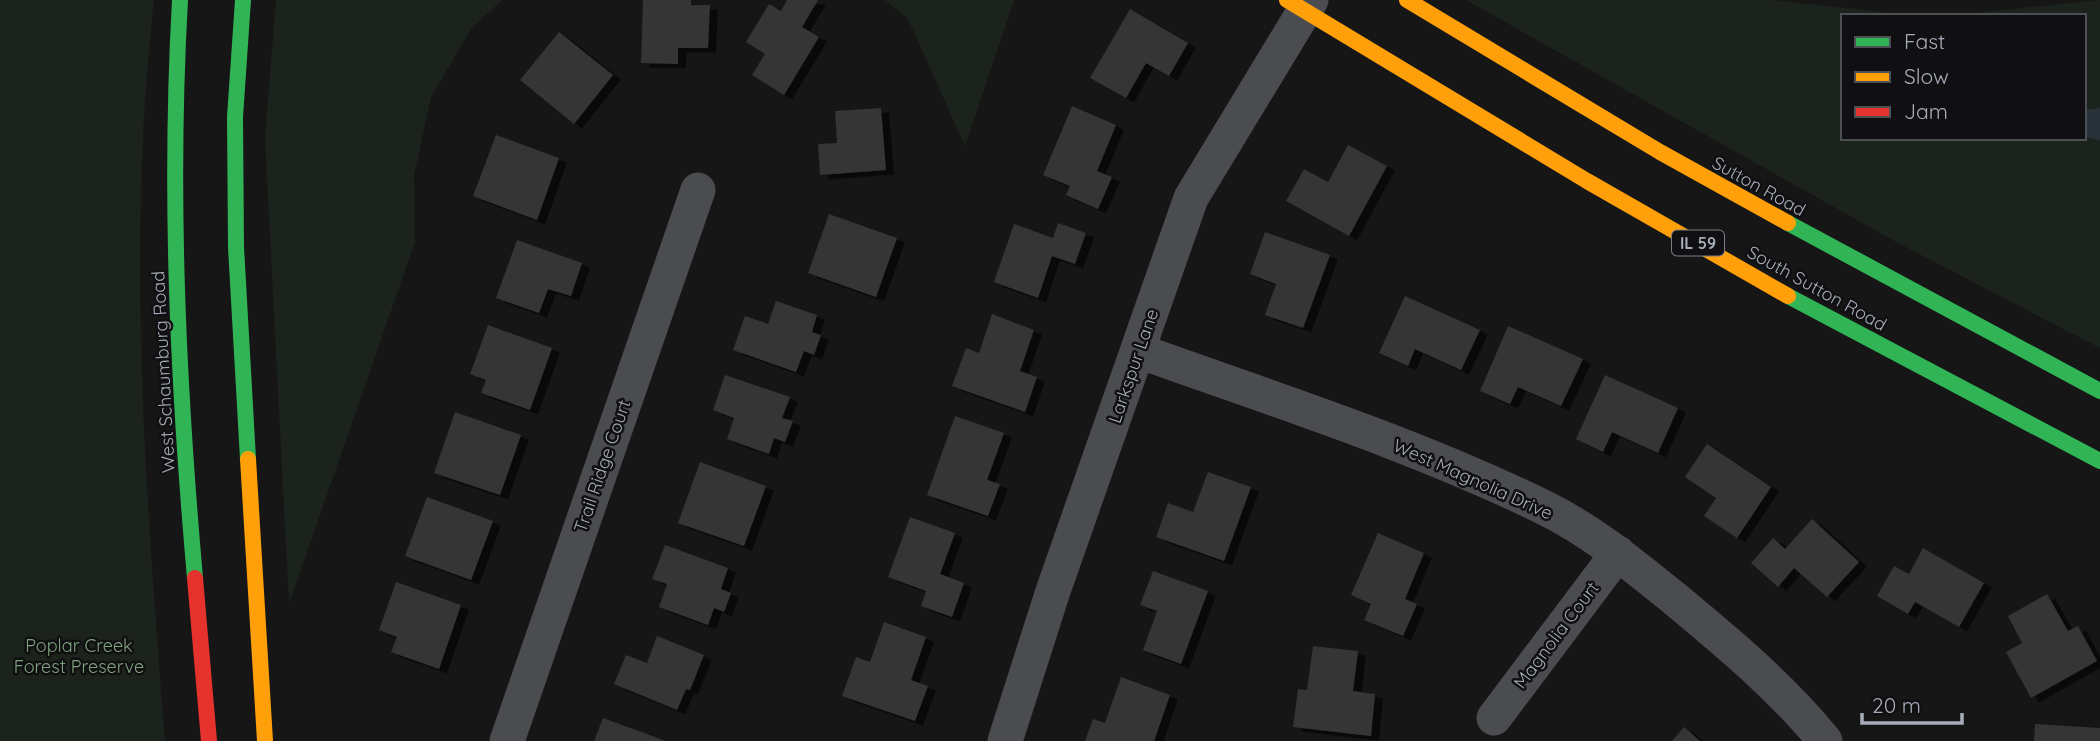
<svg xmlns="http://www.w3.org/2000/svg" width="2100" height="741" font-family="Quicksand,sans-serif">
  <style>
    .green { fill: #1c231d }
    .water { fill: #293239 }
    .building { fill: #343435; filter: url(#shadow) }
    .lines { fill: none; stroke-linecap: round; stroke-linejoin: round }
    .street { stroke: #4a4c4f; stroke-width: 35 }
    .fast { stroke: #30b455; stroke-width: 16 }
    .slow { stroke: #ff9f0a; stroke-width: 16 }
    .jam { stroke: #e5322d; stroke-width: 16 }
    .labels { text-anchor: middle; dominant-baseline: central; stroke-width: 5; stroke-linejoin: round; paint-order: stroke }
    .shield { fill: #101012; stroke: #7a7e86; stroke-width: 2 }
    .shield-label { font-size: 16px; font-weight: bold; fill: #a7adb8 }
    .street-label { font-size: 18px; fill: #a7adb8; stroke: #101012 }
    .park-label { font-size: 18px; fill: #7ea37d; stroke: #101012 }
  </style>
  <defs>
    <filter id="shadow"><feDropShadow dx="8" dy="4.5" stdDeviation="0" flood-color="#0009"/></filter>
  </defs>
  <rect width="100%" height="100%" fill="#161616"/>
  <!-- green -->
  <path class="green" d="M0,0H154C126,245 146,496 165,741H0Z
    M276,0H502L471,29L431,97L414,175L415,242L289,604L265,138Z
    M885,0H1014L965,146L908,19Z
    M1466,0H1772L1920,16H1843V138H2084V16H1943L2100,0V348L1896,242Z"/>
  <!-- water -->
  <path class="water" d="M2100,108V140L2084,137V110Z"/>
  <!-- building -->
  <path class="building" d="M643,0H691V5H710L708,48H678V64L641,63Z
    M787,0H818L802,27L819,37L784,95L752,75L765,54L746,42L769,4L781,11Z
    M1130,9L1188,43L1169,76L1146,63L1126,98L1090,78Z
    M559,32L613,75L574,124L520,80Z
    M1072,106L1116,125L1097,171L1112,177L1098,209L1066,195L1070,186L1043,175Z
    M881,108L886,170L820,175L818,144L837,143L835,111Z
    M496,135L559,158L537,220L473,196Z
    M1348,145L1387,166L1349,236L1286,201L1304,169L1328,182Z
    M829,214L897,238L876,297L808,273Z
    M1058,223L1086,233L1075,264L1052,256L1038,298L994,282L1014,224L1053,238Z
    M1265,232L1330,255L1303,328L1265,315L1276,284L1250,274Z
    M517,240L582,263L571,296L548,289L539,313L496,298Z
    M1405,296L1480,330L1461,370L1415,349L1408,366L1379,353Z
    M776,301L817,315L812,332L821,335L814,355L804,351L796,372L733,350L745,316L768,324Z
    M992,314L1034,330L1020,371L1037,377L1025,412L952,386L966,348L979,353Z
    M488,325L552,348L530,410L481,393L486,380L470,374Z
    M1508,326L1583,359L1561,406L1518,387L1510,404L1480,391Z
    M725,375L790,397L782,418L793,421L785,442L774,438L769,454L727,439L734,418L713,410Z
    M1605,375L1678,408L1658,453L1612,432L1603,452L1576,439Z
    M455,412L521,435L500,495L434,473Z
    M955,416L1004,433L987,480L1000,484L988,516L927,495Z
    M1707,444L1771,487L1737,538L1704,516L1716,498L1685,477Z
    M700,462L766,486L744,546L678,523Z
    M1208,472L1251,487L1224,561L1156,537L1168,503L1193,512Z
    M427,497L493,521L471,580L405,556Z
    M910,517L955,533L940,574L964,583L952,617L921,606L926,591L888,577Z
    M1812,519L1859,562L1827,597L1794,568L1778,587L1751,563L1773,538L1785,549Z
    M1378,533L1424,553L1405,599L1417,604L1403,636L1364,620L1371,604L1351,595Z
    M665,545L728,568L721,589L731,593L724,612L714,608L708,625L659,607L667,584L652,579Z
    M1923,548L1984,583L1959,627L1915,602L1908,614L1877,596L1894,566L1909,574Z
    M1153,571L1208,591L1181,664L1143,650L1157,611L1140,605Z
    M396,582L461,605L439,669L391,652L397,637L379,630Z
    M2047,594L2068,631L2078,626L2097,661L2031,698L2006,652L2022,643L2008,616Z
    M884,622L926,637L911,680L928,686L915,721L842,696L856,657L870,662Z
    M657,636L704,655L690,690L686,689L677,710L614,684L626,655L647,663Z
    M1313,646L1358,651L1353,691L1375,694L1371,736L1293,727L1298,689L1307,690Z
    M1121,677L1170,695L1154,741H1085L1093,719L1105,723Z
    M603,718L666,741H594Z
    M2035,724L2100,728V741H2034Z
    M1684,727L1700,741H1672Z"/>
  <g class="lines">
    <!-- street -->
    <path class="street" d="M1139,351C1275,400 1415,444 1545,508C1592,531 1634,566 1675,599C1728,643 1781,687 1825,741
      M1494,718L1618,553
      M507,741L698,190
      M1005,741L1053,591L1191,198L1311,0"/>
    <!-- fast -->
    <path class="fast" d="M180,0C169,194 178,385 195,578
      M243,0L235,117L236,247L248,459
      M1788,223L2100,391
      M1788,296L2100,461"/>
    <!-- slow -->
    <path class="slow" d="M1287,0L1587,181L1788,296
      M1407,0L1660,152L1788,223
      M248,459L265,741"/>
    <!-- jam -->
    <path class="jam" d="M195,578L209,741"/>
  </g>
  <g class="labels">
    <!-- shield labels -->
    <rect class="shield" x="1672" y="230.5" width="52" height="25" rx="5"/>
    <g class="shield-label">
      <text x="1698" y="243">IL 59</text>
    </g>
    <!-- street labels -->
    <g class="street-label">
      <text transform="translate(1759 186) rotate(29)">Sutton Road</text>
      <text transform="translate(1817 288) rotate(29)">South Sutton Road</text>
      <text transform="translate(1133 366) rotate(-71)">Larkspur Lane</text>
      <text transform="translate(163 372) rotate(-93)">West Schaumburg Road</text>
      <text transform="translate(602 466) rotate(-71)">Trail Ridge Court</text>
      <text transform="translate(1473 479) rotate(24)">West Magnolia Drive</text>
      <text transform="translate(1556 635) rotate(-53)">Magnolia Court</text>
    </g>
    <!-- park labels -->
    <g class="park-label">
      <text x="79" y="645">Poplar Creek<tspan x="79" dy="21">Forest Preserve</tspan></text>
    </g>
  </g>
  <!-- legend -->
  <rect x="1841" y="14" width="245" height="126" fill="#101012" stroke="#4c4f54" stroke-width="2"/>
  <rect x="1855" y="37" width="35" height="10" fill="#30b455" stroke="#4c4f54" stroke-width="2"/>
  <text x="1904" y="49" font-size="21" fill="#a7adb8">Fast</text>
  <rect x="1855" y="72" width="35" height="10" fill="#ff9f0a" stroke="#4c4f54" stroke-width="2"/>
  <text x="1904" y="84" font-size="21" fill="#a7adb8">Slow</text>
  <rect x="1855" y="107" width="35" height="10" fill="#e5322d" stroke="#4c4f54" stroke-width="2"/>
  <text x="1904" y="119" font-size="21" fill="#a7adb8">Jam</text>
  <!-- scale -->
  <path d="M1862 713v10h100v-10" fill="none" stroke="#a7adb8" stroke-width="3.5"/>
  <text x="1872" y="713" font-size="21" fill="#a7adb8" stroke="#101012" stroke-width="5" paint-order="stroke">20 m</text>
</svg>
